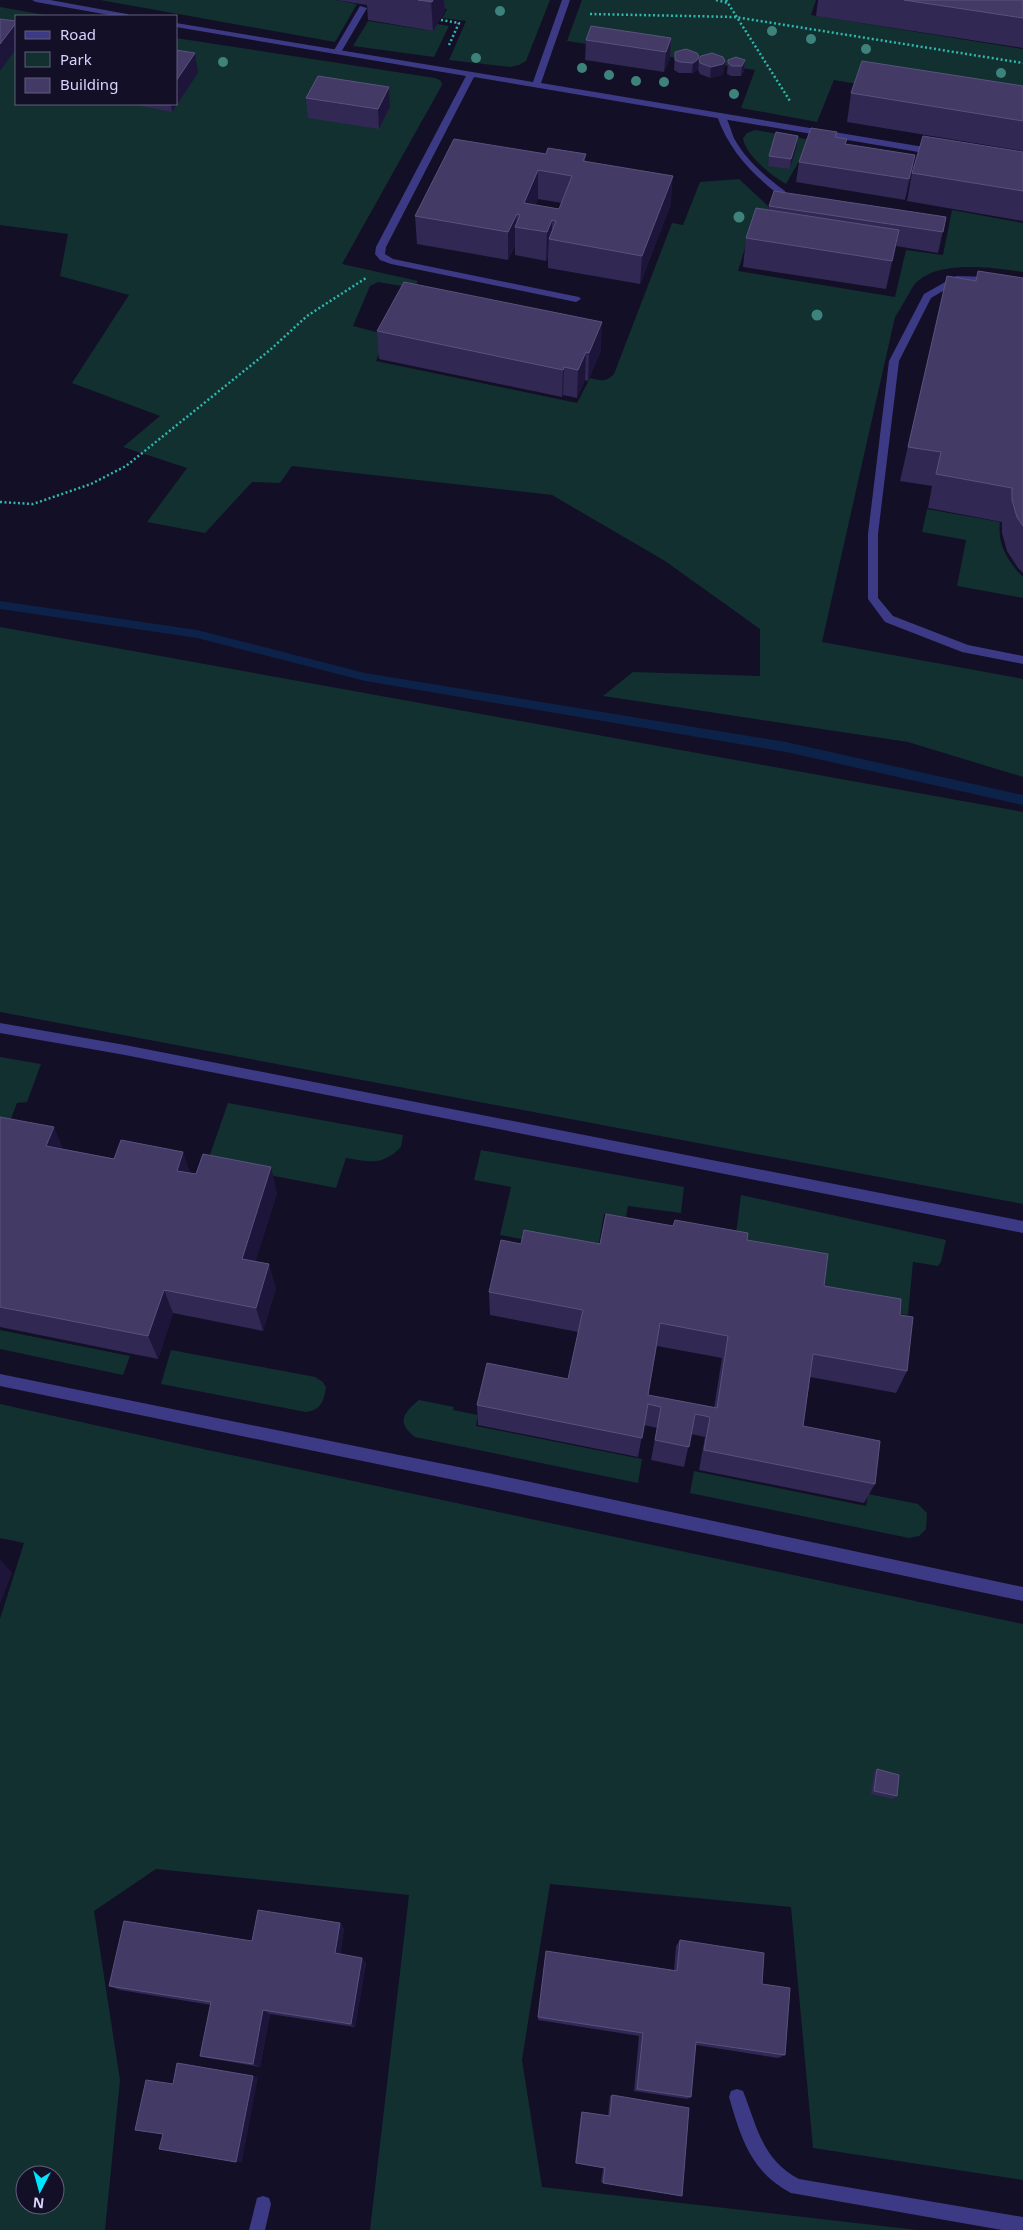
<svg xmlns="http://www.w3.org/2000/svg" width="1023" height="2230" font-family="'Noto Sans',sans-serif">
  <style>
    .green { fill: #12302f; fill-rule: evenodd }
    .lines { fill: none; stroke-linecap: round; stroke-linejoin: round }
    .stream { fill: #0c2248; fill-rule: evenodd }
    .path { stroke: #2fb8b0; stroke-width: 2.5; stroke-dasharray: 2 2.5; stroke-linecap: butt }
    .lane { fill: #3d3a85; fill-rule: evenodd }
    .street { fill: #3d3a85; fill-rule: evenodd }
    .tree { fill: #3d827b }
    .wall { fill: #312854; fill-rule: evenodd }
    .shaded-wall { fill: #1d163a }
    .building { fill: #433a66; stroke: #5a527e; fill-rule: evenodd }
  </style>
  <rect width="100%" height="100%" fill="#130f26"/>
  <!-- green -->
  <path class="green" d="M100,0H335L357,4L335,42Z
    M438,0H550L526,61L519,65L510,67L449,60L466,21L442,18L447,9L435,6Z
    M582,0H816L811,15L1023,49V112L834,80L817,122L741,108L755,70L567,41Z
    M0,7L51,16H16V104H176V38L435,78L441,81L442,85L342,264L418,281L414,288L378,282L370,286L353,326L388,335L376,361L577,403L590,378C600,380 606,383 614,374L672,223L683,225L700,182L739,179L769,207L762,233L750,232L738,271L895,297L906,250L943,255L952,210L1023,223V272C993,268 938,259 915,284C910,290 901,309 895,317L822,642L1023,679V777L908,742L603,696L633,672L760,676V629L665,561L552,495L292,466L280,483L252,482L205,533L147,522L187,468L123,447L160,416L72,383L129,295L60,276L68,234L0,225Z
    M368,21L433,31L437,24L449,26L434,57L353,46Z
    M755,130L811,140L786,184C772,176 745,155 743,138L747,133Z
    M927,509L1000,522C997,544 1008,562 1023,577V598L957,586L966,540L922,532Z
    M0,627L1023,812V1204L0,1012Z
    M0,1057L41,1064L27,1102L17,1103L9,1124L0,1122Z
    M228,1103L403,1135L401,1147C382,1166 370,1162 346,1158L336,1188L207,1163Z
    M481,1150L684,1187L681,1213L628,1206L626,1217L604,1214L597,1253L500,1235L511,1187L474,1180Z
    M741,1195L946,1240L941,1262L938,1266L913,1262L908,1315L819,1300L735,1242Z
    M0,1330L130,1356L123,1375L0,1349Z
    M171,1350L315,1377L323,1382L326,1387C324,1401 321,1410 306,1412L161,1384Z
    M419,1400L454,1407L453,1410L478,1415L476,1426L642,1459L638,1483L415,1437C396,1423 403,1413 419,1400Z
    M0,1404L189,1446L1023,1624V2180L813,2148L791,1907L550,1884L522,2060L542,2187L917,2230H370L409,1895L156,1869L94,1911L120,2080L105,2230H0V1619L24,1543L0,1538ZM25,2175H55V2205H25Z
    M694,1471L866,1506L868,1494L918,1504L927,1513L926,1529L919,1536L909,1538L690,1493Z"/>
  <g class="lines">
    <!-- stream -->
    <path class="stream" d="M0,601L197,630L365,673L786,742L1023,795V805L786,752L365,681L197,638L0,609Z"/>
    <!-- path -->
    <path class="path" d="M716,0L728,3
      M726,0L790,101
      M590,14L735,17L1023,63
      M441,20L459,23L449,45
      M0,502L33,504L91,484L126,466L270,350L307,316L366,278"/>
    <!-- lane -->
    <path class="lane" d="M360,6L367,8L340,54H334L333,52Z
      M721,113C729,117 731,133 735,140C747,161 766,177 785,191V195H779C751,173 729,150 717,116Z
      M956,276L1023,278V284L958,282L931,298L899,361L878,534V598L893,616L968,645L1023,656V664L962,652L885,622L868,599V534L889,361L924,294Z
      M737,2089L743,2091C757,2126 762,2160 799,2179L1023,2217V2230H1002L791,2193C751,2172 741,2138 729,2097L731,2091Z
      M263,2196L269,2198L271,2204L265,2230H249L257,2198Z"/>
    <!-- street -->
    <path class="street" d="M32,0H50L127,14L131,16H115L36,2Z
      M562,0H570L541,83L936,149L940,152L936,155L474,77L386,247L385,254L393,259L579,297L581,299L576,302L391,264L380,260L375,254L376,247L466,76L176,27V23L533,82Z
      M0,1023L125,1045L1023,1221V1233L125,1055L0,1033Z
      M0,1374L488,1473L1023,1587V1601L488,1487L0,1386Z"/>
  </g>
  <!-- trees -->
  <g class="tree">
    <circle cx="500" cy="11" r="5"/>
    <circle cx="772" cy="31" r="5"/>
    <circle cx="811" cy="39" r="5"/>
    <circle cx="866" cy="49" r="5"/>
    <circle cx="476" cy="58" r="5"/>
    <circle cx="223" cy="62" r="5"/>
    <circle cx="582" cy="68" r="5"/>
    <circle cx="1001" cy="73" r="5"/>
    <circle cx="609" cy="75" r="5"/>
    <circle cx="636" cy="81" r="5"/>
    <circle cx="664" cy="82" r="5"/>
    <circle cx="734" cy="94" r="5"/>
    <circle cx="739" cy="217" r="5.5"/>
    <circle cx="817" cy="315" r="5.5"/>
  </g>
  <!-- wall -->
  <path class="wall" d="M336,0H444L445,10L433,31L368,20L367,5Z
    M818,0H1023V48L816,16Z
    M671,38L670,58L664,72L585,60L586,40Z
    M675,52L699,56L698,67L696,71L692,73H679L674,70Z
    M699,59L724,71L722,75L710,78L700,74L698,70Z
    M728,60H745L744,71L741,76H731L727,74Z
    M198,73L172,112L141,106V104H176Z
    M1023,86V151L847,122L851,93Z
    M389,87L390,107L379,129L308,118L306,98Z
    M798,136L797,146L790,169L768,166L769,156Z
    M836,137L846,144L915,155L911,175L905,200L796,182L799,162Z
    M1023,152V221L907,201L912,173Z
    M546,154H586L585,161L671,204L640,284L548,268V256L546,261L515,255V246L508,260L417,244L415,216ZM538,199L562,203L559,209L535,205Z
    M769,206L946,217L938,253L896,246L886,289L743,267L746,238L769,210Z
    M978,271L1023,278V573L1018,568L1007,551L1002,533V522L928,508L932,486L900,481L947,276L976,281Z
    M377,331L601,350L588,381L585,380L577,398L563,395L562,397L379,359Z
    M0,1117L64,1149L190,1173L277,1193L255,1262L276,1288L263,1331L173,1313L158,1359L0,1327Z
    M747,1240L824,1286L900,1315L907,1371L896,1393L810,1377L803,1426L875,1484L864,1503L699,1470L705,1437L691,1434L684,1467L651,1460L657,1428L644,1425L638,1457L478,1425L477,1405L568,1379L578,1332L490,1315L489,1292L521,1244H600ZM657,1346L722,1358L714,1408L648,1395Z
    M877,1769L897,1796L893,1799L871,1794L874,1772Z
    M340,1923L344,1929L340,1954L362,1958L366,1963L355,2027L270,2014L260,2067L208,2058L200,2056L211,2005L120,1990L109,1986L252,1941Z
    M680,1940L762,1984L785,2055L778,2058L696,2045L691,2097L687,2099L634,2091L639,2036L538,2020L546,1951L674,1970L676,1946Z
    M612,2095L682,2196L601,2182L603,2168L575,2163L581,2113L582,2112L608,2116L610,2096Z"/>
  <!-- shaded-wall -->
  <path class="shaded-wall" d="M431,0H444L445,10L433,31Z
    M16,23V49L0,71V44Z
    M671,38L670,58L664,72L666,52Z
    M195,53L198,73L172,112L171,104H176V81Z
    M699,56L698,67L696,71L692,73L693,63Z
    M745,60L744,71L741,76L742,66Z
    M725,61L724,71L722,75L710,78L711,67Z
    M389,87L390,107L379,129L378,109Z
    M798,136L797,146L790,169L791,159Z
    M915,155L911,175L905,200L909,179Z
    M538,170V199L525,229L524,203Z
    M673,176L671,204L640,284L642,256Z
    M517,214L516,227H515V246L508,260V232Z
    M552,220V240L549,239L548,256L546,261L547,232Z
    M899,230L894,258L886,289L892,261Z
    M602,322L601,350L588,381L589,353Z
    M586,352L585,380L577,398L578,370Z
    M564,367L563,395L562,397L563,370Z
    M54,1127L65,1153L46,1146Z
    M183,1152L192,1177L177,1171Z
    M271,1167L277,1193L249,1282L242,1259Z
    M269,1264L276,1288L263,1331L256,1308Z
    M164,1290L173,1313L158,1359L148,1336Z
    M0,1559L12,1573L0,1604Z
    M340,1923L344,1929L339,1959L335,1953Z
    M362,1958L366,1963L355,2027L351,2024Z
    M263,2010L270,2014L260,2067L253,2064Z
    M253,2076L258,2077L242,2162H236Z"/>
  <!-- building -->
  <path class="building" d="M418,0H433L432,2Z
    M904,0H1023V18Z
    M0,19L16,21V23L0,44Z
    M591,26L671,38L666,52L586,40Z
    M686,49L697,53L699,56L697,60L693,63L680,62L675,60V52Z
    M176,50L195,53L176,81Z
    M712,53L723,57L725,61L723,64L711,67L700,63L699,59L701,56Z
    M736,57L745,60L742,66H732L728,63V60Z
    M862,61L1023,86V121L851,93Z
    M318,76L389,87L378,109L306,98Z
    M811,128L837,132L835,137L847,139L845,144L915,155L909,179L799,162Z
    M776,132L798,136L791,159L769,156Z
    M923,136L1023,152V191L912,173Z
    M454,139L546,154L548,148L586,154L583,161L673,176L642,256L549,239L556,221L552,220L547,232L515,227L520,215L517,214L508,232L415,216ZM538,170L572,176L559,209L524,203Z
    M774,191L946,217L943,232L769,206Z
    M756,208L899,230L892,261L746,238Z
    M978,271L1023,278V526L1017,517L1012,500V488L936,474L941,452L908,447L947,276L976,281Z
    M404,282L602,322L589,353L586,352L578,370L564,367L563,370L377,331Z
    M0,1117L54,1127L46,1146L114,1159L121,1140L183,1152L177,1171L196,1174L203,1154L271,1167L242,1259L269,1264L256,1308L164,1290L148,1336L0,1307Z
    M606,1214L673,1226L675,1220L748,1233L747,1240L828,1254L824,1286L901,1299L900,1315L913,1317L907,1371L813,1354L803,1426L880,1441L875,1484L704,1450L710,1417L695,1414L689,1447L655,1440L661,1407L648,1404L642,1438L477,1405L487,1363L568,1379L583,1310L489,1292L501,1240L521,1244L524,1230L600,1244ZM660,1323L728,1336L717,1408L648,1395Z
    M877,1769L899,1775L897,1796L874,1791Z
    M258,1910L340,1923L335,1953L362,1958L351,2024L263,2010L253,2064L200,2056L211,2002L109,1986L124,1921L252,1941Z
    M680,1940L764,1953L762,1984L790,1988L785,2055L696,2042L691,2097L637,2089L643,2033L538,2017L546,1951L677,1971Z
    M177,2063L253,2076L236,2162L159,2149L163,2134L135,2130L146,2080L173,2084Z
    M612,2095L689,2108L682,2196L603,2183L605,2168L576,2163L582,2112L610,2116Z"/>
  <!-- legend -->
  <rect x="15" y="15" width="162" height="90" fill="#130f26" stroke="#625e7d"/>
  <rect x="25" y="31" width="25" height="8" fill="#3d3a85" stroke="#625e7d"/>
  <text x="60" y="40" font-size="15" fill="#d9d4ff">Road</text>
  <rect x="25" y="52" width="25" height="15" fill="#12302f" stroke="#625e7d"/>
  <text x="60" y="65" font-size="15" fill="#d9d4ff">Park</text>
  <rect x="25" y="78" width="25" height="15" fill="#433a66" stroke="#625e7d"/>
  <text x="60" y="90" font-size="15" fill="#d9d4ff">Building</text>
  <!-- north arrow -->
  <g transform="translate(40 2190) rotate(186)"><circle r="24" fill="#130f26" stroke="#625e7d"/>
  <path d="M0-4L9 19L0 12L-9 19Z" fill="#00e5ff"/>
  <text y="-8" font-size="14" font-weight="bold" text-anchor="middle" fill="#d9d4ff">N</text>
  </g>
</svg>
